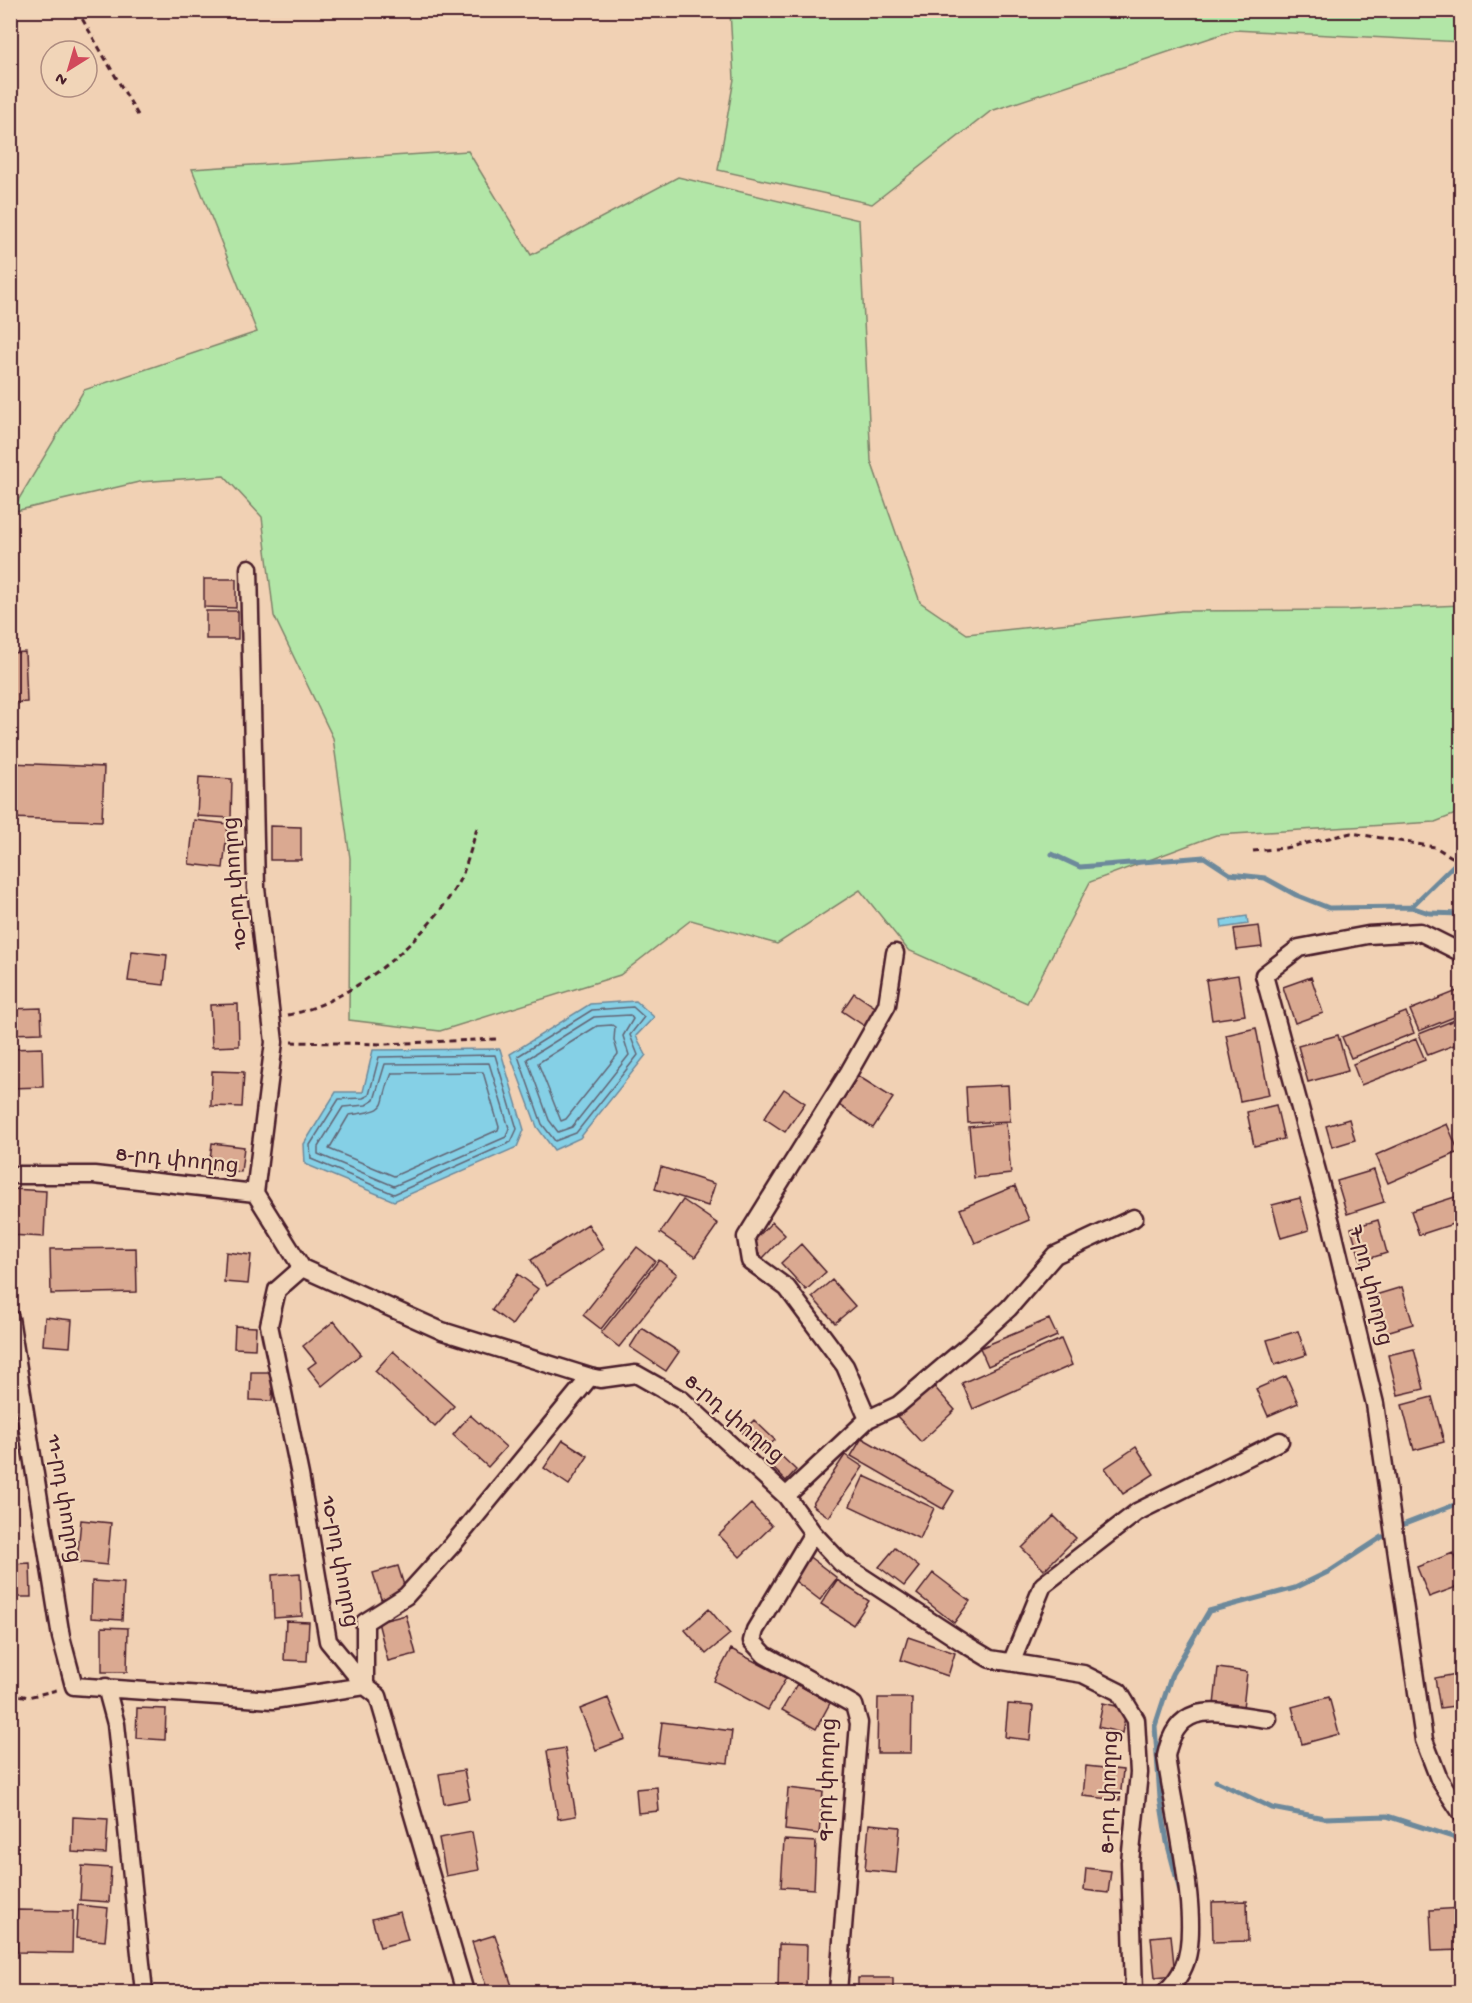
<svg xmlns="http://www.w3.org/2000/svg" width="1472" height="2003" font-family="'Gochi Hand','Noto Sans Armenian',sans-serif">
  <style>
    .green { fill: #b2e6a7; stroke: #7e8269; stroke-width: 1.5 }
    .water { fill: #85d0e6; stroke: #6d899b; stroke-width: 1.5 }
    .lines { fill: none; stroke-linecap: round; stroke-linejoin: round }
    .shore { stroke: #626676; stroke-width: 1.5 }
    .stream { stroke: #6d899b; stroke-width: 5 }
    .building { fill: #daa991; stroke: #4a1f2b; stroke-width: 1.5 }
    .minor-casing { stroke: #4a1f2b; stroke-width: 21 }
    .path { stroke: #4a1f2b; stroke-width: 3; stroke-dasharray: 6 4.5; stroke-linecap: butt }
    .minor { stroke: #f1d5b8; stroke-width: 16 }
    .labels { text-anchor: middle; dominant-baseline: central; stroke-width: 4.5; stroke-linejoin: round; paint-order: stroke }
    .street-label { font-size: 22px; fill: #4a1f2b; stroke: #f1d5b8 }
  </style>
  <rect width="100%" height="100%" fill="#f1d1b4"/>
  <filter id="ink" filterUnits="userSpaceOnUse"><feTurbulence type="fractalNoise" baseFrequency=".0167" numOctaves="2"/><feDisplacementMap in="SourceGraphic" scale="12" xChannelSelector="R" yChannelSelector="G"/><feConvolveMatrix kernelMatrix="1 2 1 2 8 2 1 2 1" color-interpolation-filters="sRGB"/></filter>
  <g filter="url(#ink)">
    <!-- green -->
    <path class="green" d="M730,11L1461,10L1462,42L1234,30L991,111L872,204L718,170L734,79Z
      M468,151L531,255L678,177L859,220L871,461L920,602L967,634L1181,611L1348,610L1461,605V812L1435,822L1216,835L1090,882L1027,1003L908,950L860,890L777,944L691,920L620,975L440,1031L349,1020L350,858L333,738L274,616L262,517L224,476L139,482L11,512L84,390L257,332L192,169Z"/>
    <!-- water -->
    <path class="water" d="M1247,916L1248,924L1222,928L1221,920Z
      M636,1001L654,1017L636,1036L646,1055L580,1138L554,1150L537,1127L510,1054L590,1004Z
      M500,1049L524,1130L517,1147L394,1201L305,1164L304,1144L336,1092H363L373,1050Z"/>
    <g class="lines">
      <!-- shore -->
      <path class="shore" d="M633,1007L644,1017L630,1035L638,1055L576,1133L555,1141L542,1124L518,1056L592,1010Z
        M630,1015L633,1019L623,1036L629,1055L572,1127L558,1132L549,1120L527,1059L594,1017Z
        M612,1025L615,1027L614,1040L618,1054L566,1119L561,1121L538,1063L597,1026Z
        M495,1055L517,1129L511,1142L394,1194L311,1159L310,1145L339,1099L363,1098L369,1095L379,1057Z
        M489,1063L509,1128L506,1137L394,1186L318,1154V1147L343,1107L366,1105L374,1100L385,1064Z
        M483,1072L499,1127L498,1130L394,1176L329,1149L349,1115C395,1109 376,1108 392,1073Z"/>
      <!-- stream -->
      <path class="stream" d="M1052,854L1080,867L1204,857L1230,874L1265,878L1296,895L1329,908L1411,907L1429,913L1462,914
        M1411,907L1462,857
        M1405,1524L1462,1502
        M1216,1781L1272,1808L1324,1818L1387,1816L1453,1837
        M1181,1895L1167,1842L1160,1798L1155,1726L1172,1674L1209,1611L1295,1588L1330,1571L1382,1537"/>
    </g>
    <!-- building -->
    <path class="building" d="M204,579H236V608L204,607Z
      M206,611H238V639H206Z
      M25,652L27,702L10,703V653Z
      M10,763L104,767L102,821L10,818Z
      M199,777L232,779L231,818L197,816Z
      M194,820L228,824L223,868L189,864Z
      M270,826L301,827V860H270Z
      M1259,926L1262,947L1237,950L1234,929Z
      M132,951L167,955L164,985L128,981Z
      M1238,975L1245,1015L1212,1020L1206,980Z
      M1311,977L1323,1013L1295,1023L1283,987Z
      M1462,989V1014L1419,1031L1410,1010Z
      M854,993L878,1009L866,1027L842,1011Z
      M238,1004L239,1046L212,1047L210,1005Z
      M41,1008L42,1033L10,1034V1009Z
      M1406,1012L1414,1033L1351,1058L1342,1037Z
      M1462,1017V1042L1428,1055L1419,1034Z
      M1256,1028L1269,1095L1240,1101L1226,1035Z
      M1338,1035L1348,1071L1308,1082L1298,1046Z
      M1416,1039L1425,1060L1361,1085L1353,1064Z
      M42,1048L43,1087L10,1088V1049Z
      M212,1071L244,1072L242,1107L211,1106Z
      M858,1076L893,1098L873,1128L839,1105Z
      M1008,1085L1010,1121L968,1123L966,1087Z
      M784,1089L805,1103L785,1132L764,1118Z
      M1276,1105L1284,1139L1254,1146L1247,1112Z
      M1349,1119L1355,1140L1332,1147L1326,1126Z
      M1006,1123L1011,1174L974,1178L969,1127Z
      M1447,1124L1459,1152L1388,1183L1376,1155Z
      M212,1143L244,1147L241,1172L209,1168Z
      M661,1167L715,1184L708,1206L655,1189Z
      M1374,1170L1384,1202L1347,1214L1337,1181Z
      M1015,1186L1029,1220L975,1243L960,1209Z
      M12,1189L46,1191L44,1237L10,1235Z
      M1461,1195L1462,1221L1419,1235L1411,1211Z
      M1300,1198L1309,1230L1281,1238L1272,1205Z
      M683,1200L718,1224L695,1257L660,1233Z
      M1378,1220L1387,1253L1361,1261L1351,1228Z
      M772,1222L785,1235L763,1258L750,1245Z
      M588,1224L604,1249L547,1286L531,1260Z
      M801,1244L826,1272L806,1290L781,1263Z
      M637,1247L655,1261L601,1329L583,1315Z
      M136,1248L137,1292L51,1294L50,1249Z
      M226,1252L251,1255L248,1284L224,1282Z
      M659,1260L677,1274L619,1347L601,1333Z
      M518,1274L538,1289L512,1325L492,1310Z
      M832,1280L855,1306L835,1323L812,1297Z
      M1402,1287L1413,1324L1383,1333L1372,1296Z
      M45,1317L72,1320L70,1347L43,1345Z
      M1049,1319L1057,1336L988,1366L980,1348Z
      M334,1321L361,1354L322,1386L308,1368L316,1362L303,1346Z
      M235,1326L256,1327L255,1349L234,1348Z
      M642,1328L679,1352L666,1371L630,1347Z
      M1298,1331L1306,1355L1275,1365L1267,1340Z
      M1061,1339L1072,1365L973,1409L962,1383Z
      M1414,1349L1424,1389L1398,1395L1388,1355Z
      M393,1351L454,1406L435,1427L375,1371Z
      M251,1372H273L272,1401L250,1400Z
      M1286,1376L1298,1403L1268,1416L1256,1389Z
      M930,1382L955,1410L921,1442L895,1414Z
      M1432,1397L1444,1442L1414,1450L1402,1405Z
      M470,1415L506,1447L488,1467L453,1435Z
      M754,1420L775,1440L762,1452L742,1432Z
      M862,1438L954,1491L943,1509L851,1456Z
      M563,1440L588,1456L569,1485L544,1468Z
      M1136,1447L1154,1474L1123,1494L1105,1468Z
      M776,1451L796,1470L786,1481L766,1461Z
      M845,1455L863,1467L829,1517L812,1505Z
      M864,1476L934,1508L920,1539L850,1506Z
      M751,1504L772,1526L740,1557L719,1535Z
      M1054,1516L1076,1538L1044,1570L1022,1548Z
      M81,1520L111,1523L107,1565L77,1562Z
      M895,1548L919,1567L904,1586L879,1567Z
      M1453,1553L1462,1576V1585L1429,1597L1417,1567Z
      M807,1555L837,1578L820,1600L790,1577Z
      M30,1563L31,1597H10V1564Z
      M398,1566L406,1592L381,1599L373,1573Z
      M300,1573L302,1616L274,1618L272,1575Z
      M933,1573L970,1601L954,1623L917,1594Z
      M837,1580L869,1601L853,1625L821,1604Z
      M92,1581L124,1583L122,1620L91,1618Z
      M709,1609L730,1634L706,1654L685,1630Z
      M406,1615L416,1654L388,1661L378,1622Z
      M286,1621L309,1622L307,1661L284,1660Z
      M102,1627L128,1628L127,1672H102Z
      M908,1637L955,1653L948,1676L901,1660Z
      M731,1649L786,1678L768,1710L714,1681Z
      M1218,1668L1247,1672L1243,1708L1214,1705Z
      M1462,1673V1705L1440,1708L1435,1678Z
      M797,1684L830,1703L816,1729L782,1710Z
      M1329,1697L1339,1734L1302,1744L1292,1707Z
      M608,1698L625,1739L596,1750L580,1709Z
      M878,1698H912L911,1753H877Z
      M1103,1703L1120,1707L1125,1717L1122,1733L1098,1727Z
      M1008,1704L1033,1706L1030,1740L1005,1737Z
      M137,1708L166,1709L165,1740L136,1738Z
      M662,1722L732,1731L728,1763L658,1755Z
      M565,1748L576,1816L558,1819L547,1751Z
      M1086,1766L1123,1770L1120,1800L1083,1796Z
      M464,1770L470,1799L444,1804L439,1774Z
      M657,1787L659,1811L638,1813L636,1789Z
      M788,1788L823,1792L819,1834L785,1830Z
      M73,1817L108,1819L106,1854L72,1852Z
      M869,1824L900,1827L896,1873L865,1870Z
      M472,1832L479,1870L446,1876L439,1838Z
      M784,1840L816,1842L814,1889L781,1887Z
      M82,1866L111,1868L109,1902L80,1900Z
      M1086,1868L1111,1871L1108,1893L1084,1890Z
      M1247,1901L1248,1941L1213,1942L1212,1902Z
      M78,1905L108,1908L105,1941L76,1938Z
      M1462,1908V1950L1432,1951L1430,1910Z
      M17,1910L73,1911L72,1953L17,1952Z
      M400,1912L408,1940L380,1947L372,1919Z
      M495,1935L512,1986L488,1992L472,1942Z
      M1171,1935L1175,1975L1155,1977L1151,1937Z
      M779,1944L807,1945L806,1990H778Z
      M858,1978H893V1992H858Z
      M202,1989V1992H170V1990Z"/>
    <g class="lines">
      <defs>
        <path id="minor" d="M249,568L256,888L274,1042L255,1193
          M1462,953L1420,932L1368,935L1299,948L1264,975L1331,1223L1375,1404L1424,1740L1439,1779L1462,1814
          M10,1175H94L255,1193L302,1268L442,1331L590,1377L600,1379L636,1374L682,1400L786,1496L813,1533L841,1563L965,1644L990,1659L1083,1674L1119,1692L1136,1720L1139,1773L1130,1862L1134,1992
          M302,1268L277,1290L269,1325L300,1475L328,1641L365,1686L378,1696L465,1992
          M10,1318L61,1637L74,1686L273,1700L365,1686V1622L406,1596L453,1544L590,1377
          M868,1419L845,1366L787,1288L750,1261L746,1237L849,1072L887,1005L895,953
          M786,1496L868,1419L898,1405L970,1344L1009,1308L1055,1255L1134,1218
          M813,1533L755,1630L752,1641L765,1655L854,1705L859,1723L838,1992
          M1012,1661L1043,1585L1137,1512L1280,1441
          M106,1687L116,1724L144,1992
          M1165,1992C1173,1985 1180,1976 1184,1966C1203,1923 1172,1806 1166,1756C1178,1695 1221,1714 1268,1719"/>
      </defs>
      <!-- minor casing -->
      <use href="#minor" class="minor-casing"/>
      <!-- path -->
      <path class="path" d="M77,10L139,117
        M1253,851L1285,848L1351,833L1435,847L1462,863
        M288,1015C353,1002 435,934 463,873C469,858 473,841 478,825
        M291,1042L384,1044L496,1039
        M10,1693L28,1697L57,1690"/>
      <!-- minor -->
      <use href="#minor" class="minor"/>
    </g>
  </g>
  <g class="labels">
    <!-- street labels -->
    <g class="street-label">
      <text transform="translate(237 883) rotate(-94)">10-րդ փողոց</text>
      <text transform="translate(177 1162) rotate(6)">8-րդ փողոց</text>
      <text transform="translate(1369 1286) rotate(76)">7-րդ փողոց</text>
      <text transform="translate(733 1420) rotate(41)">8-րդ փողոց</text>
      <text transform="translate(62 1499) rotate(81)">11-րդ փողոց</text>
      <text transform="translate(338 1562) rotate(80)">10-րդ փողոց</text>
      <text transform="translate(829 1779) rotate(-88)">9-րդ փողոց</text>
      <text transform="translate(1111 1792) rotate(-88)">8-րդ փողոց</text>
    </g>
  </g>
  <!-- margin -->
  <rect width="1472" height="2003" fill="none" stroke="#f1d5b8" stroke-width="36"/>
  <rect x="18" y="18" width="1436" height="1967" fill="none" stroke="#4a1f2b" stroke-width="2" filter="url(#ink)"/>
  <!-- north arrow -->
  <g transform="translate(69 69) rotate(217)"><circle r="28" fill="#f1d5b8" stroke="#ae8c80" stroke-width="1.5"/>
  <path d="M0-4.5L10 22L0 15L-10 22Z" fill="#d1495b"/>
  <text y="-9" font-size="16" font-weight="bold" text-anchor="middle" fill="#4a1f2b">N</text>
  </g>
</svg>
